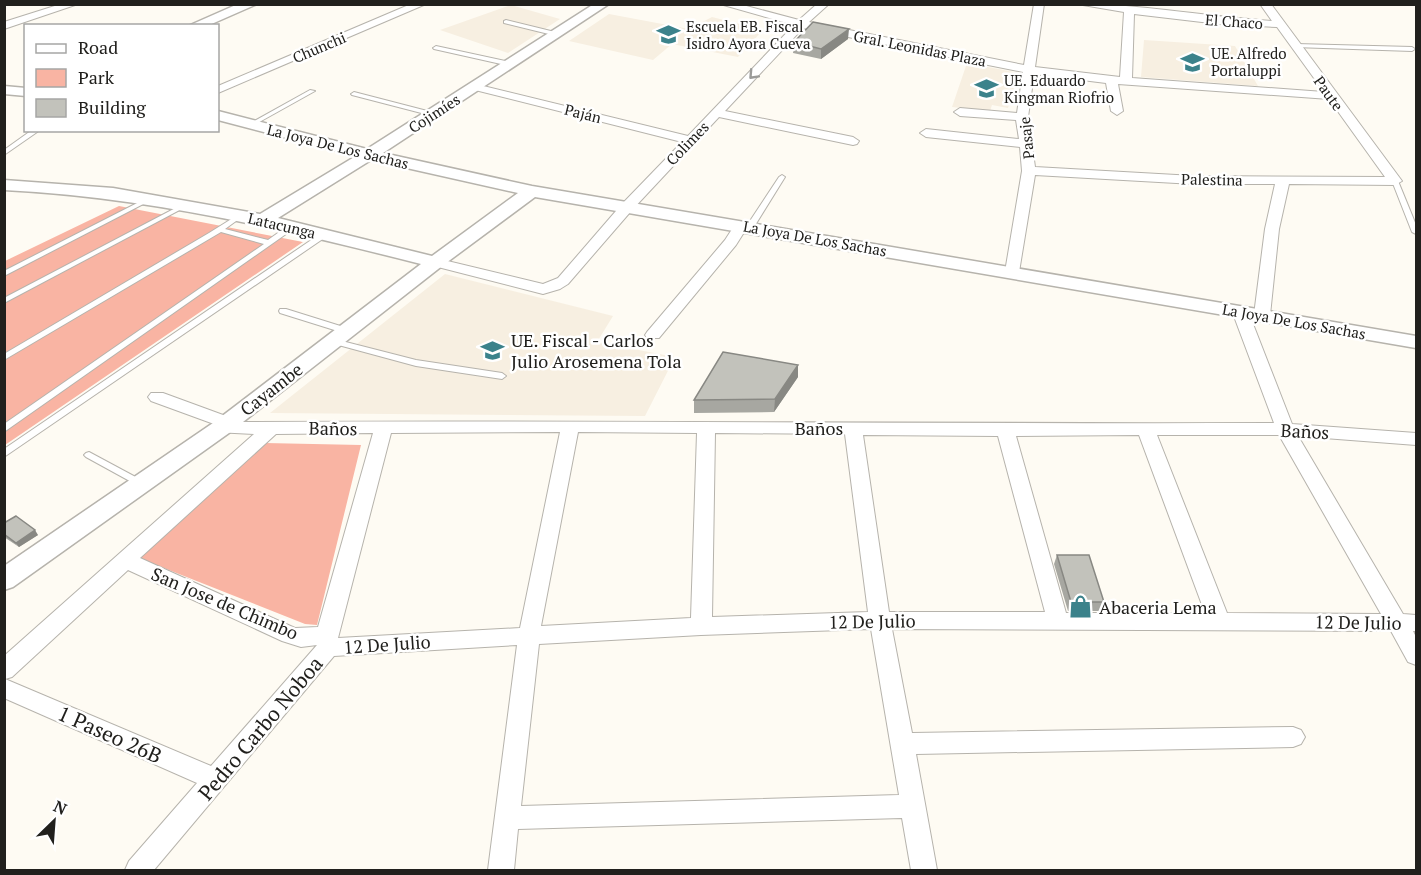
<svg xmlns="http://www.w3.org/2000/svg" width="1421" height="875" font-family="'PT Serif',serif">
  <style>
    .built { fill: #f7efe1 }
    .green { fill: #f9b4a3 }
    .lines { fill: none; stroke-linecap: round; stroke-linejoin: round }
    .service-casing { stroke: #b6b3ac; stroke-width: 2 }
    .minor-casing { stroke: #b6b3ac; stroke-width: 2 }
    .tertiary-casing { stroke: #b6b3ac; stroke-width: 3 }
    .service { fill: #fff; fill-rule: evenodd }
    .minor { fill: #fff; fill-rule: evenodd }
    .tertiary { fill: #fff; fill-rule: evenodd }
    .wall { fill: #a7a7a1 }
    .shaded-wall { fill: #888883 }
    .building { fill: #c2c2bb; stroke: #888883; stroke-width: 1.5 }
    .oneway { stroke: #9b9b99 }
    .labels { text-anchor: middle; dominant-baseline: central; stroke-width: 5; stroke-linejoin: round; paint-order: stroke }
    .far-street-label { font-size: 15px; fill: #21201d; stroke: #fff }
    .far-poi-label { font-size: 15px; fill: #21201d; stroke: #fff; text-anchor: start }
    .poi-label { font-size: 18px; fill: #21201d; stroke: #fff; text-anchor: start }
    .street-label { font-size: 18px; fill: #21201d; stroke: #fff }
    .near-street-label { font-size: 21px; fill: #21201d; stroke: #fff }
  </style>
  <rect width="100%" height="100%" fill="#fefbf3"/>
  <!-- built -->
  <path class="built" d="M511,5L560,19L508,53L440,30Z
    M609,14L689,29L712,17L763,30L738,57L672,44L653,60L569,41Z
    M1144,40L1235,46L1258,86L1141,77Z
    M967,63L1019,73L1008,108L992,105L990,111L952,107Z
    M445,274L613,316L597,342L675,357L645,416L270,413Z"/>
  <!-- green -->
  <path class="green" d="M119,206L303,242L5,445V261Z
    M265,443L361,445L317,625L305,624L136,557Z"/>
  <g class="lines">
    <defs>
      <path id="service" d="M506,20L559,33L560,34L557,36L504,23V21Z
        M1296,44L1412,47L1415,49L1412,51L1294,47V45Z
        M436,46L510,62L513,64L510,66L434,49L433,48Z
        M310,90L315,91L254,125L249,124Z
        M354,92L435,113L436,114L433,116L352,95L351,94Z
        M32,130H40L4,155V150Z
        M782,175L785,177L754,227L753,229H747L746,227L779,177Z
        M1395,179L1398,181L1416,225V234L1412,232L1392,181Z
        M149,197L151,198V200L4,276V271Z
        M187,202L190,204L189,205L4,303V298Z
        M241,213L243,214V216L225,229L268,240L289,225H295L296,227L4,432V424L264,244L221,232L4,360V354L209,233Z
        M323,232H326L330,234L4,457V449Z
        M280,309H286L350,329L351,331L347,333H344L280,313L279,311Z
        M331,339H334L416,360L502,373L506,376L502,379L416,366L331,343L330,341Z
        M89,452L143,481L145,483L143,485H137L86,457L84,455L86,453Z"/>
      <path id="minor" d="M61,4H78L4,29V22Z
        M411,4H426L218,93V86Z
        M720,4H739L799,20L817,4H829L809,22L1024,65L1034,4H1044L1035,67L1120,77L1124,12L1077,4C1142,4 1207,17 1272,21L1260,4H1271L1402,181L1395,185L1289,184L1279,229L1270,315L1262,320L1254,315L1265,229L1275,184H1194L1035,175L1019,272L1017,275H1007L1005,272L1022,171L1020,147L926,137L920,133L926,129L1019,139L1016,120L960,116L954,112L960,108L1017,113L1023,72L803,28L725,111L853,137L859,141L857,144L853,145L719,117L632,210L568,284L560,289L543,294L430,265L428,262L435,258L543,284L558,278L622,204L682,142L471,89V85L475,84L688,136L794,25ZM1134,14L1219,24L1277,27L1324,92L1132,78ZM1034,74L1106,83L1111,111L1117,115L1123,111L1118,84L1329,99L1385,177L1194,176L1035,167L1028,117Z
        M741,222L748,226L736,245L659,338H647L645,335L647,332L725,240L736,223Z
        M1240,306L1248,311L1292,424L1416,433V445L1298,436L1403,614L1416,615V631H1413L1416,637V665L1408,662L1391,631L892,629L912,733L1293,727L1301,730L1305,737L1301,744L1293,747L916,754L937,870H911L902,818L518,829L514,870H488L517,645L334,656L154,870H125L129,861L197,783L4,698V656L254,434L215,432L212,428L214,424L151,401L148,397L151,393H163L234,419L236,422C582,420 928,424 1274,423L1232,311ZM560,432L520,628L338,638L391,433ZM578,432L697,433L691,618L541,626ZM373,433L318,627L295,628L140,558L276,434ZM715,433L845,434L868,612L712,617ZM863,435L998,436L1045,612H889ZM1139,435L1205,613H1066L1016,436ZM1157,435H1279L1381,614L1227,613ZM128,570L282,641L301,647L317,645L211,766L5,679L12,677ZM871,629L899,795L521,806L539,644L701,635Z"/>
      <path id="tertiary" d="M238,4H257L207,26H188Z
        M594,4H609L383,153L532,186L1416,336V348L535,197L442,266L229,433L13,587L4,590V566L213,423L421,264C283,229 147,197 4,190V180L113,188L260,214L356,156L218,120V111L367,149ZM371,160L518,193L432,256L278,218Z
        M4,86L26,88V96L4,94Z"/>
    </defs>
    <!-- service casing -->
    <use href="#service" class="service-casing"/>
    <!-- minor casing -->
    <use href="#minor" class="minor-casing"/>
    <!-- tertiary casing -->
    <use href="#tertiary" class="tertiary-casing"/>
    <!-- service -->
    <use href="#service" class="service"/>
    <!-- minor -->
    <use href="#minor" class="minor"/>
    <!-- tertiary -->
    <use href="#tertiary" class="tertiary"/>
  </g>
  <!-- wall -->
  <path class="wall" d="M848,39L821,59L793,53L794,42Z
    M798,377L774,412L694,413V400Z
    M4,523L38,535L19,547L4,537Z
    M1057,555L1104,602L1101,611H1068L1054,564Z"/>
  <!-- shaded-wall -->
  <path class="shaded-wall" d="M849,29L848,39L821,59V49Z
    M798,365V377L774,412L775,399Z
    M35,530L38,535L19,547L16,543Z"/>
  <!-- building -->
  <path class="building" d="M813,22L849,29L821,49L794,42Z
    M723,352L798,365L775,399L694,400Z
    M16,516L35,530L16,543L4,534V523Z
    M1057,555H1089L1104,602H1071Z"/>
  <!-- one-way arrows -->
  <defs><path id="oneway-chevron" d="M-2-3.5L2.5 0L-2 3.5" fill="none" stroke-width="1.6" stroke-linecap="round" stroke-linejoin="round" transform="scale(1.5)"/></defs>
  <use class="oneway" href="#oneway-chevron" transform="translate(753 75) rotate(133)"/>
  <!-- icons -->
  <defs>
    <symbol id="school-bare" viewBox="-9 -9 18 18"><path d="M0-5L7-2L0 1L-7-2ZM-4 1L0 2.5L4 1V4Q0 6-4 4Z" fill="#3b828b" stroke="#fff" stroke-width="2.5" paint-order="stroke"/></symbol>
    <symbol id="shop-bare" viewBox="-9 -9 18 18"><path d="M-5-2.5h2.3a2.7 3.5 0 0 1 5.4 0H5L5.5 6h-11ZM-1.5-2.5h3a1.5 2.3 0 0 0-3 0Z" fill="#3b828b" stroke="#fff" stroke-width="2.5" paint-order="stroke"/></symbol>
  </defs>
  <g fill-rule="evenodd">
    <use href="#school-bare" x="652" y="18" width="33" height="33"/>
    <use href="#school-bare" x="1176" y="46" width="33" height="33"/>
    <use href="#school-bare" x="970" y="72" width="33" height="33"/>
    <use href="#school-bare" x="476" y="334" width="33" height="33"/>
    <use href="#shop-bare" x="1064" y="590" width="33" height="33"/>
  </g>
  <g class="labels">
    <!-- far-street labels -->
    <g class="far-street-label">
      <text transform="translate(1234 21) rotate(4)">El Chaco</text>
      <text transform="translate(319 47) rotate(-23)">Chunchi</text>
      <text transform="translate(920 48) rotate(11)">Gral. Leonidas Plaza</text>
      <text transform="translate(1329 93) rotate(54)">Paute</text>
      <text transform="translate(434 113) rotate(-33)">Cojimíes</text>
      <text transform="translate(583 113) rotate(14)">Paján</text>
      <text transform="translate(1026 138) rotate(-96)">Pasaje</text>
      <text transform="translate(687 143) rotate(-46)">Colimes</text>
      <text transform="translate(338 146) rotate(14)">La Joya De Los Sachas</text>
      <text transform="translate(1212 179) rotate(1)">Palestina</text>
      <text transform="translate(282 225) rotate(13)">Latacunga</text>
      <text transform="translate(815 238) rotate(10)">La Joya De Los Sachas</text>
      <text transform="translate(1294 321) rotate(10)">La Joya De Los Sachas</text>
    </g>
    <!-- far-poi labels -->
    <g class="far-poi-label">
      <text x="686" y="26">Escuela EB. Fiscal<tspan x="686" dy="17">Isidro Ayora Cueva</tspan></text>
      <text x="1211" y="53">UE. Alfredo<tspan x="1211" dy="17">Portaluppi</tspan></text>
      <text x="1004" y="80">UE. Eduardo<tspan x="1004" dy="17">Kingman Riofrio</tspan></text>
    </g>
    <!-- poi labels -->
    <g class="poi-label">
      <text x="511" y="340">UE. Fiscal - Carlos<tspan x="511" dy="21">Julio Arosemena Tola</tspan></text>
      <text x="1099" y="607">Abaceria Lema</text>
    </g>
    <!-- street labels -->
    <g class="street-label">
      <text transform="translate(271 389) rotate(-38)">Cayambe</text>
      <text transform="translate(333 428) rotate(1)">Baños</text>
      <text x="819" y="428">Baños</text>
      <text transform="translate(1305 431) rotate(3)">Baños</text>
      <text transform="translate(225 603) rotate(23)">San Jose de Chimbo</text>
      <text transform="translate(872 621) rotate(-1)">12 De Julio</text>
      <text transform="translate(1358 622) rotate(1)">12 De Julio</text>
      <text transform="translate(387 644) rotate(-4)">12 De Julio</text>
    </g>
    <!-- near-street labels -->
    <g class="near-street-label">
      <text transform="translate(260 728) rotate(-50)">Pedro Carbo Noboa</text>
      <text transform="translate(110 734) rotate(24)">1 Paseo 26B</text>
    </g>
  </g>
  <!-- border -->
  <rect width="1421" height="875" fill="none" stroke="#21201d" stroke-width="12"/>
  <!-- legend -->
  <rect x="24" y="24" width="195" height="108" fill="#ffffff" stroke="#a6a6a5" stroke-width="1.5"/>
  <rect x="36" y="44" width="30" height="9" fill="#ffffff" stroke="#a6a6a5" stroke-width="1.5"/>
  <text x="78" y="54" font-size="18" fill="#21201d">Road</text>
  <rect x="36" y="69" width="30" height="18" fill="#f9b4a3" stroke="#a6a6a5" stroke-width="1.5"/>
  <text x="78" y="84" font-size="18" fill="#21201d">Park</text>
  <rect x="36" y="99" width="30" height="18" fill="#c2c2bb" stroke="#a6a6a5" stroke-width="1.5"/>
  <text x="78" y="114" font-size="18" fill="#21201d">Building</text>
  <!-- north arrow -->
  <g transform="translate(54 821) rotate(25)" stroke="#ffffff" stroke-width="4.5" paint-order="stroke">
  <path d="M0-4.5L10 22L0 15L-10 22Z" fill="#21201d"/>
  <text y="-9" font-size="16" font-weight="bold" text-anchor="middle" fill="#21201d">N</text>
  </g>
</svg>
